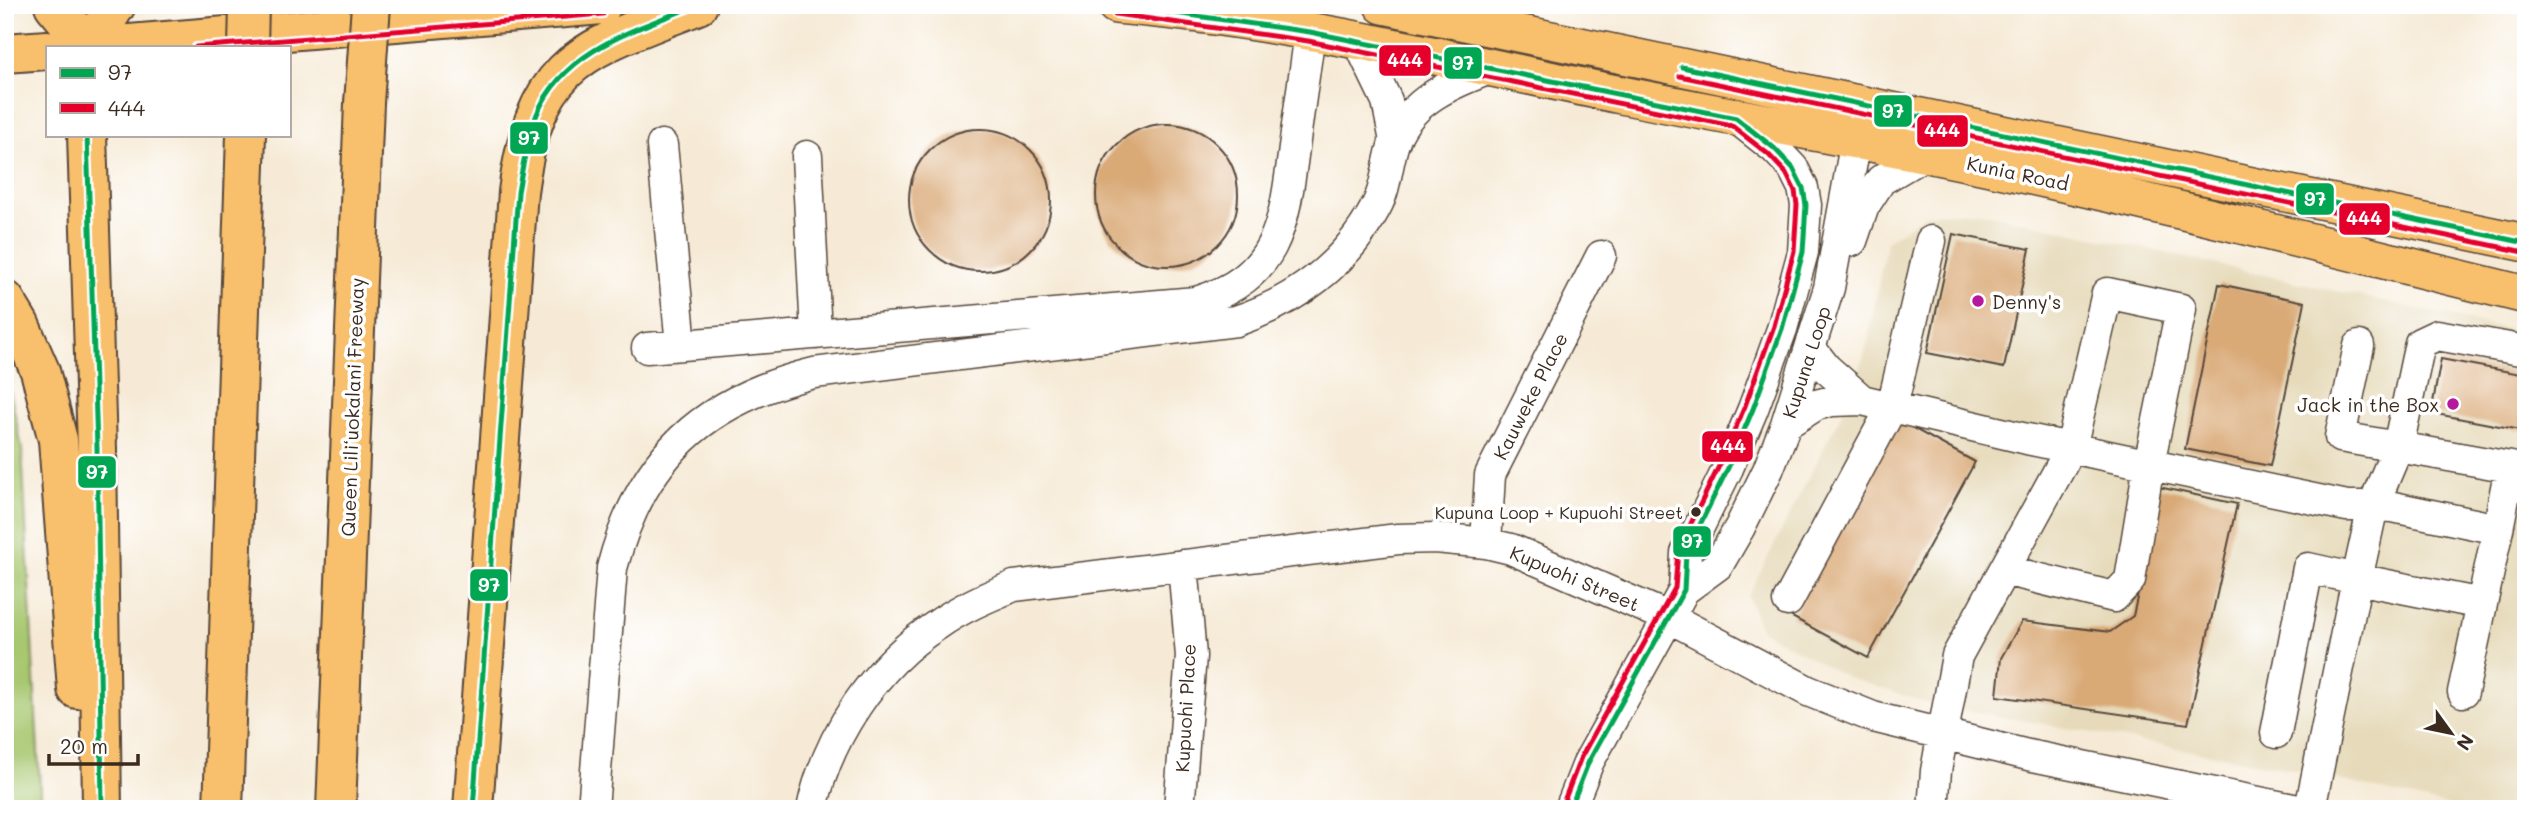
<svg xmlns="http://www.w3.org/2000/svg" width="2531" height="814" font-family="Mali,sans-serif">
  <style>
    .built { fill: #e6daba }
    .green { fill: #a7c770; stroke: #717847; stroke-width: 2 }
    .building { fill: #d9a976 }
    .lines { fill: none; stroke-linecap: round; stroke-linejoin: round }
    .minor-casing { stroke: #57473a; stroke-width: 33 }
    .major-casing { stroke: #57473a; stroke-width: 40 }
    .highway-casing { stroke: #57473a; stroke-width: 42 }
    .minor { stroke: #fff; stroke-width: 30 }
    .major { stroke: #f8bf6c; stroke-width: 37 }
    .highway { stroke: #f8bf6c; stroke-width: 38 }
    .highway-bridge-casing { stroke: #57473a; stroke-width: 42; stroke-linecap: butt }
    .highway-bridge { stroke: #f8bf6c; stroke-width: 38 }
    .bus-1-casing { stroke: #fff; stroke-width: 10 }
    .bus-2-casing { stroke: #fff; stroke-width: 10 }
    .bus-1 { stroke: #00a651; stroke-width: 5 }
    .bus-2 { stroke: #e4002b; stroke-width: 5 }
    .poi-dot { fill: #b5179e; stroke: #fff; stroke-width: 2.5 }
    .bus-dot { fill: #3b2a1e; stroke: #fff; stroke-width: 2.5 }
    .labels { text-anchor: middle; dominant-baseline: central; stroke-width: 7; stroke-linejoin: round; paint-order: stroke }
    .bus-label { font-size: 17px; fill: #3b2a1e; stroke: #fff; text-anchor: end }
    .street-label { font-size: 19px; fill: #3b2a1e; stroke: #fff }
    .poi-label { font-size: 19px; fill: #3b2a1e; stroke: #fff; text-anchor: start }
    .line-badge { stroke: #fff; stroke-width: 2.5 }
    .badge-label { font-size: 19px; text-anchor: middle; font-weight: bold; fill: #fff }
  </style>
  <rect width="100%" height="100%" fill="#fff"/>
  <filter id="ink" filterUnits="userSpaceOnUse"><feTurbulence type="fractalNoise" baseFrequency=".0143" numOctaves="2"/><feDisplacementMap in="SourceGraphic" scale="14" xChannelSelector="R" yChannelSelector="G"/><feConvolveMatrix kernelMatrix="1 2 1 2 8 2 1 2 1" color-interpolation-filters="sRGB"/></filter>
  <filter id="wash" filterUnits="userSpaceOnUse"><feTurbulence type="fractalNoise" baseFrequency=".00686" numOctaves="4" result="noise"/><feDisplacementMap in="SourceGraphic" scale="28" xChannelSelector="R" yChannelSelector="G"/><feGaussianBlur stdDeviation="1.57" result="paint"/><feColorMatrix in="noise" values="0 0 0 0 0 0 0 0 0 0 0 0 0 0 0 0 0 1.4 0 .05"/><feComposite in="paint" operator="in"/></filter>
  <g filter="url(#wash)">
    <rect width="100%" height="100%" fill="#f6ead6"/>
    <!-- built -->
    <path class="built" d="M1979,212L2526,333V809H2461L2298,770L1927,703L1849,678L1762,631L1748,596L1841,415L1857,378L1869,338L1886,242L1926,214Z"/>
    <!-- green -->
    <path class="green" d="M5,380L10,390L22,449L41,809H5Z"/>
    <g id="blocks">
      <!-- building -->
      <path class="building" d="M1096 195a71 71 0 1 1 142 0a71 71 0 1 1-142 0Z
        M909 200a71 71 0 1 1 142 0a71 71 0 1 1-142 0Z
        M1953,234L2030,249L2004,368L1927,353Z
        M2219,284L2305,302L2270,466L2185,449Z
        M2441,359L2526,375V431L2431,413Z
        M1900,421L1975,462L1868,658L1792,617Z
        M2154,486L2237,504L2188,724L1997,696L2001,658L2022,621L2110,632L2133,616L2153,526Z"/>
    </g>
  </g>
  <g filter="url(#ink)">
    <use href="#blocks" fill-opacity="0" stroke="#57473a" stroke-width="2"/>
    <g class="lines">
      <defs>
        <path id="minor" d="M1358,41L1387,101L1395,141
          M662,145L681,345
          M807,156L816,334
          M1852,241L1864,206L1881,180L1927,153
          M2107,293L2181,309L2149,464L2130,580L2114,597L2004,570L2071,448Z
          M647,348L1196,302C1279,277 1284,224 1294,148C1299,109 1305,71 1310,32
          M1811,349L1826,368L1862,400
          M1786,424L1816,405L1832,401L1862,400L2027,439L2347,506H2373L2398,447L2340,437L2359,346
          M2498,529L2510,467L2398,447L2420,343L2437,335L2526,351
          M1486,543L1490,475L1601,256
          M1684,590L1718,565L1740,527L1768,470L1786,424L1829,288L1860,118
          M1788,601L1892,407L1931,241
          M2276,733L2308,568L2357,579L2373,506L2393,507L2498,529L2482,604
          M593,809L612,568C641,457 703,400 814,373L1236,321C1296,301 1346,264 1376,207C1387,187 1387,161 1395,140C1411,100 1452,83 1490,69
          M812,809C827,737 875,665 937,625C961,608 987,597 1014,586L1398,539L1436,538L1486,543L1511,549L1670,618L1808,691L1873,717L2028,755L2293,809
          M1179,809L1191,656L1183,565
          M1570,809L1589,761L1684,590L1686,553L1728,468L1753,409L1782,329L1803,252L1806,205L1803,188L1793,168L1774,148L1736,118
          M1933,809L1936,771L1957,656L2004,570
          M2310,809L2357,579L2482,604L2463,692"/>
        <path id="major" d="M1116,5C1286,19 1454,61 1621,95C1766,124 1911,148 2054,181C2212,216 2369,257 2526,295
          M1383,5L2526,243"/>
        <path id="highway" d="M54,5L89,47
          M89,47L116,5
          M93,47L602,5
          M5,53L47,50
          M87,135L97,449L102,809
          M5,300L20,325L40,371L58,440L77,689
          M223,809L246,135
          M336,809L364,103
          M473,809L518,192C536,57 583,51 698,5"/>
      </defs>
      <!-- minor casing -->
      <use href="#minor" class="minor-casing"/>
      <!-- major casing -->
      <use href="#major" class="major-casing"/>
      <!-- highway casing -->
      <use href="#highway" class="highway-casing"/>
      <!-- minor -->
      <use href="#minor" class="minor"/>
      <!-- major -->
      <use href="#major" class="major"/>
      <!-- highway -->
      <use href="#highway" class="highway"/>
      <defs>
        <path id="highway-bridge" d="M248,47L249,5
          M364,103L371,5"/>
      </defs>
      <!-- highway-bridge casing -->
      <use href="#highway-bridge" class="highway-bridge-casing"/>
      <!-- highway-bridge -->
      <use href="#highway-bridge" class="highway-bridge"/>
      <defs>
        <path id="bus-1" d="M1118,5L1310,32L1736,118L1774,148L1793,168L1803,188L1806,205L1803,252L1782,329L1753,409L1728,468L1686,553L1684,590L1589,761L1570,809
          M1682,67L2526,243
          M87,135L97,449L102,809
          M473,809L518,192C523,165 527,139 537,114C564,49 638,29 697,5"/>
        <path id="bus-2" d="M1115,14L1308,41L1732,126L1768,154L1786,173L1795,191L1797,205L1794,251L1774,326L1745,406L1720,464L1678,550L1675,588L1581,757L1562,806
          M196,47L603,14
          M1680,76L2524,252"/>
      </defs>
      <!-- bus-1 casing -->
      <use href="#bus-1" class="bus-1-casing"/>
      <!-- bus-2 casing -->
      <use href="#bus-2" class="bus-2-casing"/>
      <!-- bus-1 -->
      <use href="#bus-1" class="bus-1"/>
      <!-- bus-2 -->
      <use href="#bus-2" class="bus-2"/>
    </g>
  </g>
  <!-- markers -->
  <g class="poi-dot">
    <circle cx="1978" cy="301" r="7"/>
    <circle cx="2453" cy="404" r="7"/>
  </g>
  <circle class="bus-dot" cx="1696" cy="512" r="6"/>
  <g class="labels">
    <!-- bus labels -->
    <g class="bus-label">
      <text x="1683" y="512">Kupuna Loop + Kupuohi Street</text>
    </g>
    <!-- street labels -->
    <g class="street-label">
      <text transform="translate(2018 173) rotate(12)">Kunia Road</text>
      <text transform="translate(1806 362) rotate(-72)">Kupuna Loop</text>
      <text transform="translate(1530 396) rotate(-63)">Kauweke Place</text>
      <text transform="translate(352 407) rotate(-88)">Queen Liliʻuokalani Freeway</text>
      <text transform="translate(1575 578) rotate(23)">Kupuohi Street</text>
      <text transform="translate(1185 708) rotate(-87)">Kupuohi Place</text>
    </g>
    <!-- poi labels -->
    <g class="poi-label">
      <text x="1992" y="301">Denny's</text>
      <text x="2439" y="404" text-anchor="end">Jack in the Box</text>
    </g>
  </g>
  <g class="line-badge">
    <rect x="1378" y="44" width="54" height="33" rx="7" fill="#e4002b"/>
    <rect x="1443" y="46" width="40" height="34" rx="7" fill="#00a651"/>
    <rect x="1873" y="94" width="40" height="34" rx="7" fill="#00a651"/>
    <rect x="1916" y="114" width="53" height="34" rx="7" fill="#e4002b"/>
    <rect x="509" y="121" width="40" height="34" rx="7" fill="#00a651"/>
    <rect x="2295" y="182" width="40" height="34" rx="7" fill="#00a651"/>
    <rect x="2338" y="202" width="53" height="34" rx="7" fill="#e4002b"/>
    <rect x="1701" y="430" width="53" height="33" rx="7" fill="#e4002b"/>
    <rect x="77" y="455" width="40" height="34" rx="7" fill="#00a651"/>
    <rect x="1672" y="525" width="40" height="33" rx="7" fill="#00a651"/>
    <rect x="469" y="568" width="40" height="34" rx="7" fill="#00a651"/>
  </g>
  <g class="badge-label">
    <text x="1405" y="67">444</text>
    <text x="1463" y="70">97</text>
    <text x="1893" y="118">97</text>
    <text x="1942" y="137">444</text>
    <text x="529" y="145">97</text>
    <text x="2315" y="206">97</text>
    <text x="2364" y="225">444</text>
    <text x="1728" y="453">444</text>
    <text x="97" y="479">97</text>
    <text x="1692" y="548">97</text>
    <text x="489" y="592">97</text>
  </g>
  <!-- margin -->
  <rect width="2531" height="814" fill="none" stroke="#fff" stroke-width="28"/>
  <!-- legend -->
  <rect x="46" y="46" width="245" height="91" fill="#ffffff" stroke="#b1aaa5" stroke-width="2"/>
  <rect x="60" y="68" width="35" height="10" fill="#00a651" stroke="#b1aaa5" stroke-width="2"/>
  <text x="108" y="80" font-size="21" fill="#3b2a1e">97</text>
  <rect x="60" y="103" width="35" height="10" fill="#e4002b" stroke="#b1aaa5" stroke-width="2"/>
  <text x="108" y="116" font-size="21" fill="#3b2a1e">444</text>
  <!-- north arrow -->
  <g transform="translate(2451 733) rotate(123)" stroke="#ffffff" stroke-width="5" paint-order="stroke">
  <path d="M0-5L12 26L0 18L-12 26Z" fill="#3b2a1e"/>
  <text y="-10" font-size="19" font-weight="bold" text-anchor="middle" fill="#3b2a1e">N</text>
  </g>
  <!-- scale -->
  <path d="M49 754v10h89v-10" fill="none" stroke="#3b2a1e" stroke-width="3.5"/>
  <text x="60" y="754" font-size="21" fill="#3b2a1e" stroke="#ffffff" stroke-width="5" paint-order="stroke">20 m</text>
</svg>
